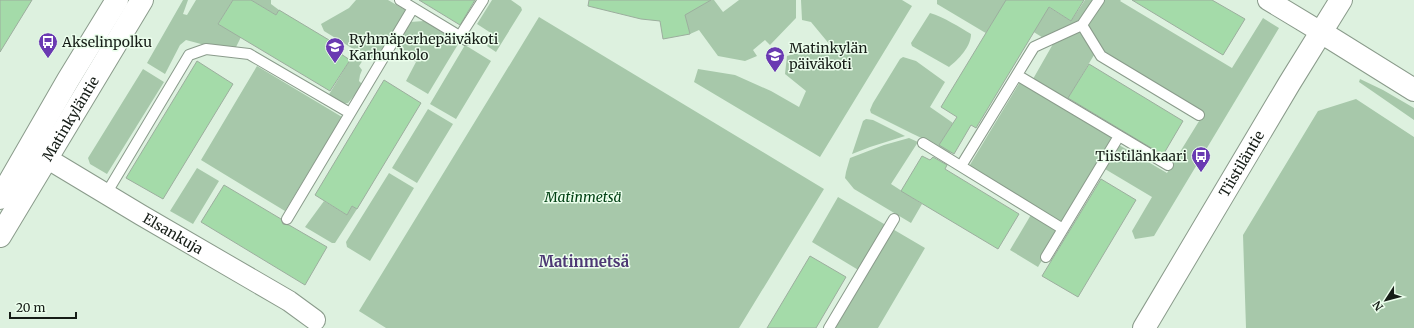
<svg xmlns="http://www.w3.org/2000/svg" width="1414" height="328" font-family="Merriweather,serif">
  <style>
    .green { fill: #a7c8aa }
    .building { fill: #a4dba9; stroke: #9cae9e }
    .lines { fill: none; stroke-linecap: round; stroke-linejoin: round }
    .lane-casing { stroke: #8a9b8b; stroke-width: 12 }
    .street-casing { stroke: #8a9b8b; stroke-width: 22 }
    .secondary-casing { stroke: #8a9b8b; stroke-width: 24 }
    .lane { stroke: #fff; stroke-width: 10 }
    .street { stroke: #fff; stroke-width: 20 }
    .secondary { stroke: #fff; stroke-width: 22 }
    .labels { text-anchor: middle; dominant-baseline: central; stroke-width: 3; stroke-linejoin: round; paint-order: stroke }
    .poi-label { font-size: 14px; fill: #161d17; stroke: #ebfeec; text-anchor: start }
    .street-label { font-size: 14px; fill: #161d17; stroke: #ebfeec }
    .park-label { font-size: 14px; font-style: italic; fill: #034215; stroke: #ebfeec }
    .neighbourhood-label { font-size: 15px; font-weight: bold; fill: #4d3874; stroke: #ebfeec }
  </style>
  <rect width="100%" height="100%" fill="#ddf1df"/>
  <!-- green -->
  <path class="green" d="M183,0H188L183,14L187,15L196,0H233L218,24L241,37L234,51L216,48L186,40L180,45L165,74L147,63Z
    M251,0H271V4L279,10L276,15Z
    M356,0H388L407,11L376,63L324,31L321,24L349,8Z
    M492,0H511L521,7L522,10L496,52L487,46L494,35L477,24Z
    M711,0H714L723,12L739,0H796V18L770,45L765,40L753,50L757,56L745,61L718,56L699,30L690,34L684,14Z
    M801,0H902L912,6L820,157L694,82L698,69L735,75L771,91L799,107L806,91L785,74L787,56L815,48L835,51L811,22L802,20Z
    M937,0H1037L1071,21L1085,0H1121L1120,1L1232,68L1263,18L1279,28L1154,236L1135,239L1132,231L1152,197L1105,169L1119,145L1167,173L1204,113L1097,50L1067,100L1033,79L1053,44L1000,11L986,33L984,32L937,4Z
    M930,13C944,17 959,27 971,34C971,47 958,60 949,67L912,46L911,43Z
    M539,17L824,189L739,328H386L359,311Z
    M424,21L460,41L428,94L406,81L416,62L396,48L410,22Z
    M465,45L491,61L456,119L430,104Z
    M353,55L363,60L359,66L362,70L360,75L359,81L363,85L348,103L342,104L328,96Z
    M903,57L916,61L945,82L930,107L953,123L940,144L952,151L950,153L936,145L911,133L871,113L870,110L873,103L900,59Z
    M257,66L342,117L285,211L201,160Z
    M143,69L164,82L107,174L90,164L88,158Z
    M1360,79L1383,90L1414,108V120L1359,82Z
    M1020,82L1114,138L1038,267L1010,250L1035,208L968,168Z
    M1356,99L1414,137V328H1246L1243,235L1318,111Z
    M428,109L453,124L417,183L392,168Z
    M866,119L873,120L905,136L870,147L852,154L863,121Z
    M909,138L918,142L891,184L922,204L911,223L854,189L845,178L846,172L850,158L884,145Z
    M197,168L219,181L193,224L170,211Z
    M389,173L414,188L370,261L347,247L346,242Z
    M838,197L925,248L878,328H833L865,274L812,242Z
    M324,201L347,215L352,206L357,209L335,243H332L305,227Z"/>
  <!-- building -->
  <path class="building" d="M0,0H32L0,52Z
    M233,0H251L276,15L279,10L344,49L341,54L350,60L330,91L218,24Z
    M419,0H475L460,25Z
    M589,0H711L685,15L690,34L663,39L660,21L641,19L588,6Z
    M1006,0H1084L1071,21L1049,7L976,128L971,125L954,154L939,145L957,117L941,107Z
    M1132,0H1212L1245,19L1223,55Z
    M197,61L233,84L163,199L126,178Z
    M1089,64L1183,121L1163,155L1068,98Z
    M384,80L421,103L357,209L352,206L347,215L315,195Z
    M922,156L930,160L933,157L947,165L945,169L1019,214L998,249L901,191Z
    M1101,179L1136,200L1078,297L1042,276Z
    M224,185L281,219L283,224L289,225L327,247L305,285L201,222Z
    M810,256L846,277L816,328H767Z"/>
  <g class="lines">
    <defs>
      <path id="lane" d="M400,0L466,40
        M1082,25L1101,56L1199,115
        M460,36L483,0
        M1017,75L1168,165
        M923,143L1063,229
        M961,166L1034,47L1082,25L1099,0
        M106,194L189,55L206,49L249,54L350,113
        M287,219L413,8
        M1046,257L1119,136
        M829,328L894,219"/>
      <g id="street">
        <path d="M1268,0L1321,32"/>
        <path id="s1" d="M33,150L141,215L289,301L315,320"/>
      </g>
      <g id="secondary">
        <path d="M1321,32L1414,90"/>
        <path d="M0,198L68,80L117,0"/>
        <path id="s2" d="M0,236L142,0"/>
        <path id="s3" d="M1144,328L1289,84L1341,0"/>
      </g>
    </defs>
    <!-- lane casing -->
    <use href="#lane" class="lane-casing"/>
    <!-- street casing -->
    <use href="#street" class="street-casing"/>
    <!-- secondary casing -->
    <use href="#secondary" class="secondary-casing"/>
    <!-- lane -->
    <use href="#lane" class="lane"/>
    <!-- street -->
    <use href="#street" class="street"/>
    <!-- secondary -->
    <use href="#secondary" class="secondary"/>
  </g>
  <!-- icons -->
  <defs>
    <symbol id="bus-pin" viewBox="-11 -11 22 30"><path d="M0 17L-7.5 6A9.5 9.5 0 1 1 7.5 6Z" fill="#6a3ab2" stroke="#ebfeec"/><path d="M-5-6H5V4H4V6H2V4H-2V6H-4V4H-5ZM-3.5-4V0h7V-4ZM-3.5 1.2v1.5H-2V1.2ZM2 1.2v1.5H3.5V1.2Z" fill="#fff"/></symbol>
    <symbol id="school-pin" viewBox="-11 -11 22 30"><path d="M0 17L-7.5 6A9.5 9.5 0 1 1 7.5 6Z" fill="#6a3ab2" stroke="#ebfeec"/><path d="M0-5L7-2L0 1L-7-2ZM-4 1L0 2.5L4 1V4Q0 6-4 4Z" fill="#fff"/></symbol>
  </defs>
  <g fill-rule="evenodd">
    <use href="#bus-pin" x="37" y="31" width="22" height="30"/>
    <use href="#school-pin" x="324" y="36" width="22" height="30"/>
    <use href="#school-pin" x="764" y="45" width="22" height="30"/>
    <use href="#bus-pin" x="1190" y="145" width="22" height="30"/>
  </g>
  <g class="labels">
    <!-- poi labels -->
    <g class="poi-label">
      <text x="349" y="39">Ryhmäperhepäiväkoti<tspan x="349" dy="16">Karhunkolo</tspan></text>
      <text x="62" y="42">Akselinpolku</text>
      <text x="789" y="48">Matinkylän<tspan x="789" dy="16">päiväkoti</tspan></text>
      <text x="1187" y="156" text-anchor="end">Tiistilänkaari</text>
    </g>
    <!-- street labels -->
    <g class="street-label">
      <text stroke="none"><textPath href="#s2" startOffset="137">Matinkyläntie</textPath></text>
      <text stroke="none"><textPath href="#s3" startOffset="191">Tiistiläntie</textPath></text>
      <text stroke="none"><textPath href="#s1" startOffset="163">Elsankuja</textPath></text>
    </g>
    <!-- park labels -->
    <g class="park-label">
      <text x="583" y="197">Matinmetsä</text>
    </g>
    <!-- neighbourhood labels -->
    <g class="neighbourhood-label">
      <text x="584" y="261">Matinmetsä</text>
    </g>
  </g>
  <!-- north arrow -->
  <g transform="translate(1386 300) rotate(234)" stroke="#ebfeec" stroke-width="3" paint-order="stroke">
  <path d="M0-3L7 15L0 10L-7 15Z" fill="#161d17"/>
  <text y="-6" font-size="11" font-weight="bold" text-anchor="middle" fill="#161d17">N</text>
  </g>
  <!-- scale -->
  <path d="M10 312v6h66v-6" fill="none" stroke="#161d17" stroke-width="2"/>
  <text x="16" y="312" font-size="12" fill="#161d17" stroke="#ebfeec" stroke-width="3" paint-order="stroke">20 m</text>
</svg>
